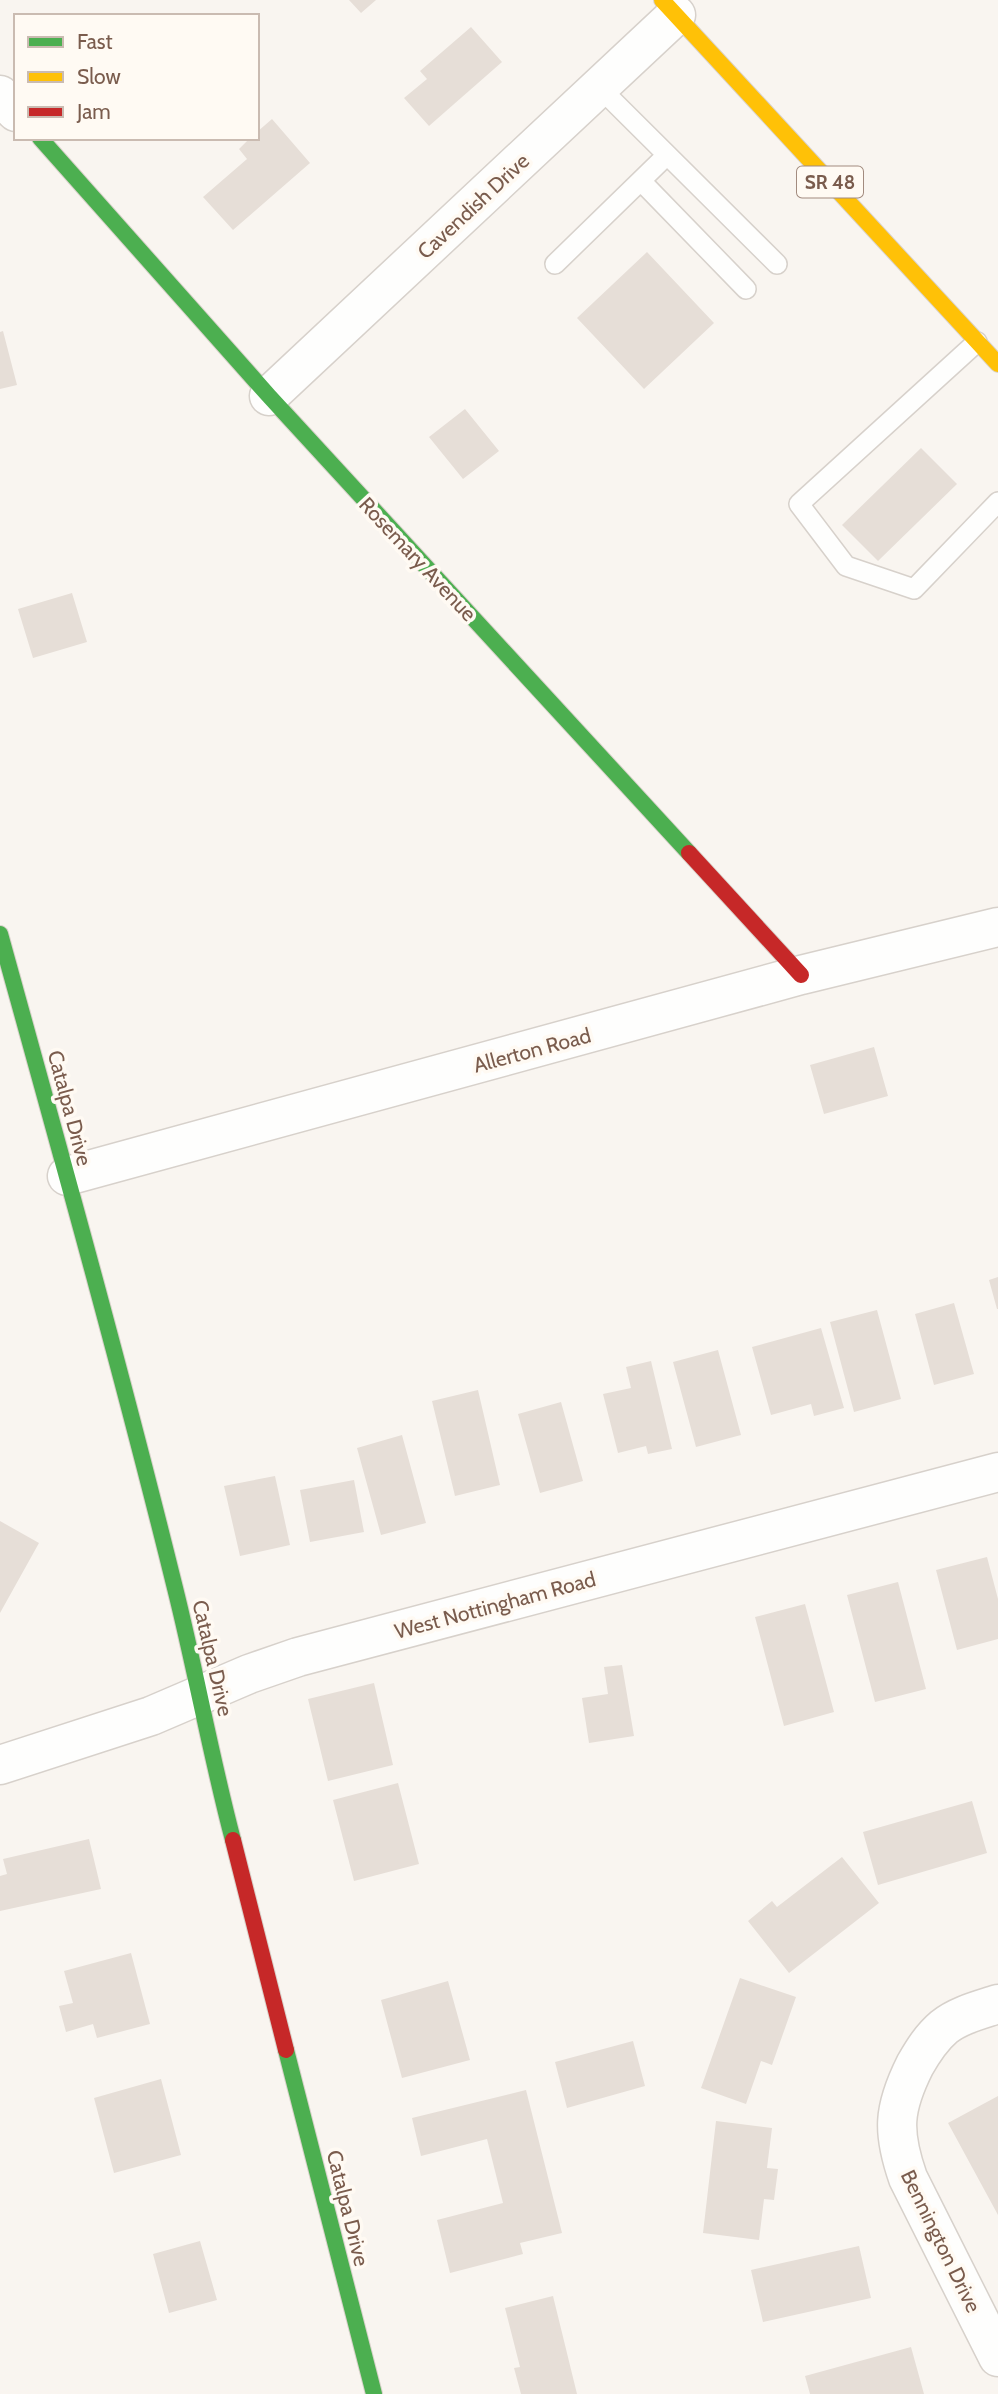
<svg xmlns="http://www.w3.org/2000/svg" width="998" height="2394" font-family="Cabin,sans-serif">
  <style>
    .building { fill: #e6ded7 }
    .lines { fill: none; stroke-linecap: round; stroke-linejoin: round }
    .lane-casing { stroke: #d7d1cb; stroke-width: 22 }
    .street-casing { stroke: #d7d1cb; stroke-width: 41 }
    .fast-casing { stroke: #d9d2cb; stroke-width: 18 }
    .slow-casing { stroke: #d9d2cb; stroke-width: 18 }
    .jam-casing { stroke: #d9d2cb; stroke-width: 18 }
    .lane { stroke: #fefefd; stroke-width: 19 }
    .street { stroke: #fefefd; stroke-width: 38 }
    .fast { stroke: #4caf50; stroke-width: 16 }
    .slow { stroke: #ffc107; stroke-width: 16 }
    .jam { stroke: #c62828; stroke-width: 16 }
    .labels { text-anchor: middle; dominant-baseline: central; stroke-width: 7; stroke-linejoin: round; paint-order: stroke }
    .shield { fill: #fffaf3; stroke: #a28b7f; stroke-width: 2 }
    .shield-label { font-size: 19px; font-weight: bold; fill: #7a5c4d }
    .street-label { font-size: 21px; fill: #7a5c4d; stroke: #fffaf3 }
  </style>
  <rect width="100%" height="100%" fill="#f9f5f0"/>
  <!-- building -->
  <path class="building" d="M349,0H376L361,13Z
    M471,27L502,62L429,126L404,98L427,79L420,71Z
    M272,119L310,163L233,230L203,197L247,159L239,149L250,138H257V132Z
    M647,252L714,323L644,389L577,318Z
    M3,331L17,385L0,389V332Z
    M465,409L499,451L463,479L429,437Z
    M921,448L957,484L878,561L842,525Z
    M72,593L87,642L33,658L18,609Z
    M874,1047L888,1096L824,1114L810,1065Z
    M998,1277V1309H997L989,1280Z
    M954,1303L974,1374L934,1385L915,1314Z
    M877,1310L901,1399L854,1412L830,1322Z
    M821,1328L844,1408L814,1416L811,1404L771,1415L752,1347Z
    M718,1350L741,1435L696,1447L673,1362Z
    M651,1361L672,1449L648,1454L646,1446L618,1453L603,1394L631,1388L626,1367Z
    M478,1390L500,1485L455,1496L432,1401Z
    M561,1402L583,1481L540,1493L518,1414Z
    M402,1435L426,1523L381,1535L357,1448Z
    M275,1476L290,1545L240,1556L224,1486Z
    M354,1480L364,1532L310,1542L300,1490Z
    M0,1521L39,1543L0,1613Z
    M987,1557L998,1599V1639L957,1650L936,1570Z
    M898,1582L926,1689L875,1702L847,1595Z
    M805,1604L834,1712L784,1726L755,1617Z
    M622,1665L634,1736L589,1743L582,1698L608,1694L604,1667Z
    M374,1683L393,1765L328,1781L308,1699Z
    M398,1783L419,1864L354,1881L333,1800Z
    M972,1801L987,1853L878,1885L863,1832Z
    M89,1839L101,1889L0,1911V1876L7,1874L3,1859Z
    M842,1857L879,1903L789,1973L748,1921L772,1901L777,1907Z
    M131,1953L150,2024L97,2038L93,2024L66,2032L59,2006L73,2003L64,1971Z
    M740,1978L796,1997L772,2065L761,2061L746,2104L701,2088Z
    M448,1981L470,2060L402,2078L381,2000Z
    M633,2041L645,2086L567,2108L555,2062Z
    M161,2079L181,2155L114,2173L94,2098Z
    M526,2090L562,2233L520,2243L523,2254L450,2273L437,2220L503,2203L487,2139L421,2156L412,2118Z
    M998,2096V2215L948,2123Z
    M716,2121L772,2128L767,2168L778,2169L774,2200L764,2199L759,2240L703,2233Z
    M200,2241L217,2300L169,2313L153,2254Z
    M859,2246L871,2298L763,2322L751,2270Z
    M553,2296L577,2394H521L514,2368L520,2367L505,2308Z
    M911,2347L924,2394H810L805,2376Z"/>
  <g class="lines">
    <defs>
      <path id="lane" d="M600,88L777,264
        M641,181L746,289
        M555,264L667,155
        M977,342L799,504L846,566L914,589L998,502"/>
      <path id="street" d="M0,95L16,112
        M269,396L676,15
        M67,1176L801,975L998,927
        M0,1765L151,1716L249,1674L298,1657L998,1472
        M998,2004C980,2010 959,2015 944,2027C931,2038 923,2051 915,2065C893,2109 892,2132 908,2178L998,2357"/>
      <path id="fast" d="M40,138L269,396L689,853
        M0,934C60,1151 121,1369 175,1588C196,1672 211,1757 233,1840
        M286,2050L374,2394"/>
      <path id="slow" d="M662,0L998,364"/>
      <path id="jam" d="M689,853L801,975
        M233,1840L286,2050"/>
    </defs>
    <!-- lane casing -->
    <use href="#lane" class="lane-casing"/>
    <!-- street casing -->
    <use href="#street" class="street-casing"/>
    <!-- fast casing -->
    <use href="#fast" class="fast-casing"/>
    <!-- slow casing -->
    <use href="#slow" class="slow-casing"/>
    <!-- jam casing -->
    <use href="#jam" class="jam-casing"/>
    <!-- lane -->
    <use href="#lane" class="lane"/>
    <!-- street -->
    <use href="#street" class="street"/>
    <!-- fast -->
    <use href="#fast" class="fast"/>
    <!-- slow -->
    <use href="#slow" class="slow"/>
    <!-- jam -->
    <use href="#jam" class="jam"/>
  </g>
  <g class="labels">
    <!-- shield labels -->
    <rect class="shield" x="797" y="166.5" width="66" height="31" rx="5"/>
    <g class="shield-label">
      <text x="830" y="182">SR 48</text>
    </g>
    <!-- street labels -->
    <g class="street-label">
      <text transform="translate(473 206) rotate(-43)">Cavendish Drive</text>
      <text transform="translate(418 559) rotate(47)">Rosemary Avenue</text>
      <text transform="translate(532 1050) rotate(-15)">Allerton Road</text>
      <text transform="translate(70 1108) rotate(75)">Catalpa Drive</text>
      <text transform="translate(495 1605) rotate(-15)">West Nottingham Road</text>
      <text transform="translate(213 1658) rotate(77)">Catalpa Drive</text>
      <text transform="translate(348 2208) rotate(76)">Catalpa Drive</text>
      <text transform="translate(941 2241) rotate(64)">Bennington Drive</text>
    </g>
  </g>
  <!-- legend -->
  <rect x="14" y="14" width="245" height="126" fill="#fffaf3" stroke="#cabbb1" stroke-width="2"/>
  <rect x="28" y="37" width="35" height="10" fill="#4caf50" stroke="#cabbb1" stroke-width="2"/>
  <text x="77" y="49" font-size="21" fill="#7a5c4d">Fast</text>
  <rect x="28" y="72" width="35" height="10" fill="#ffc107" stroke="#cabbb1" stroke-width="2"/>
  <text x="77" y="84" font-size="21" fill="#7a5c4d">Slow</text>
  <rect x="28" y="107" width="35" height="10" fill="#c62828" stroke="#cabbb1" stroke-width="2"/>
  <text x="77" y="119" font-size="21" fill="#7a5c4d">Jam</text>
</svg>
